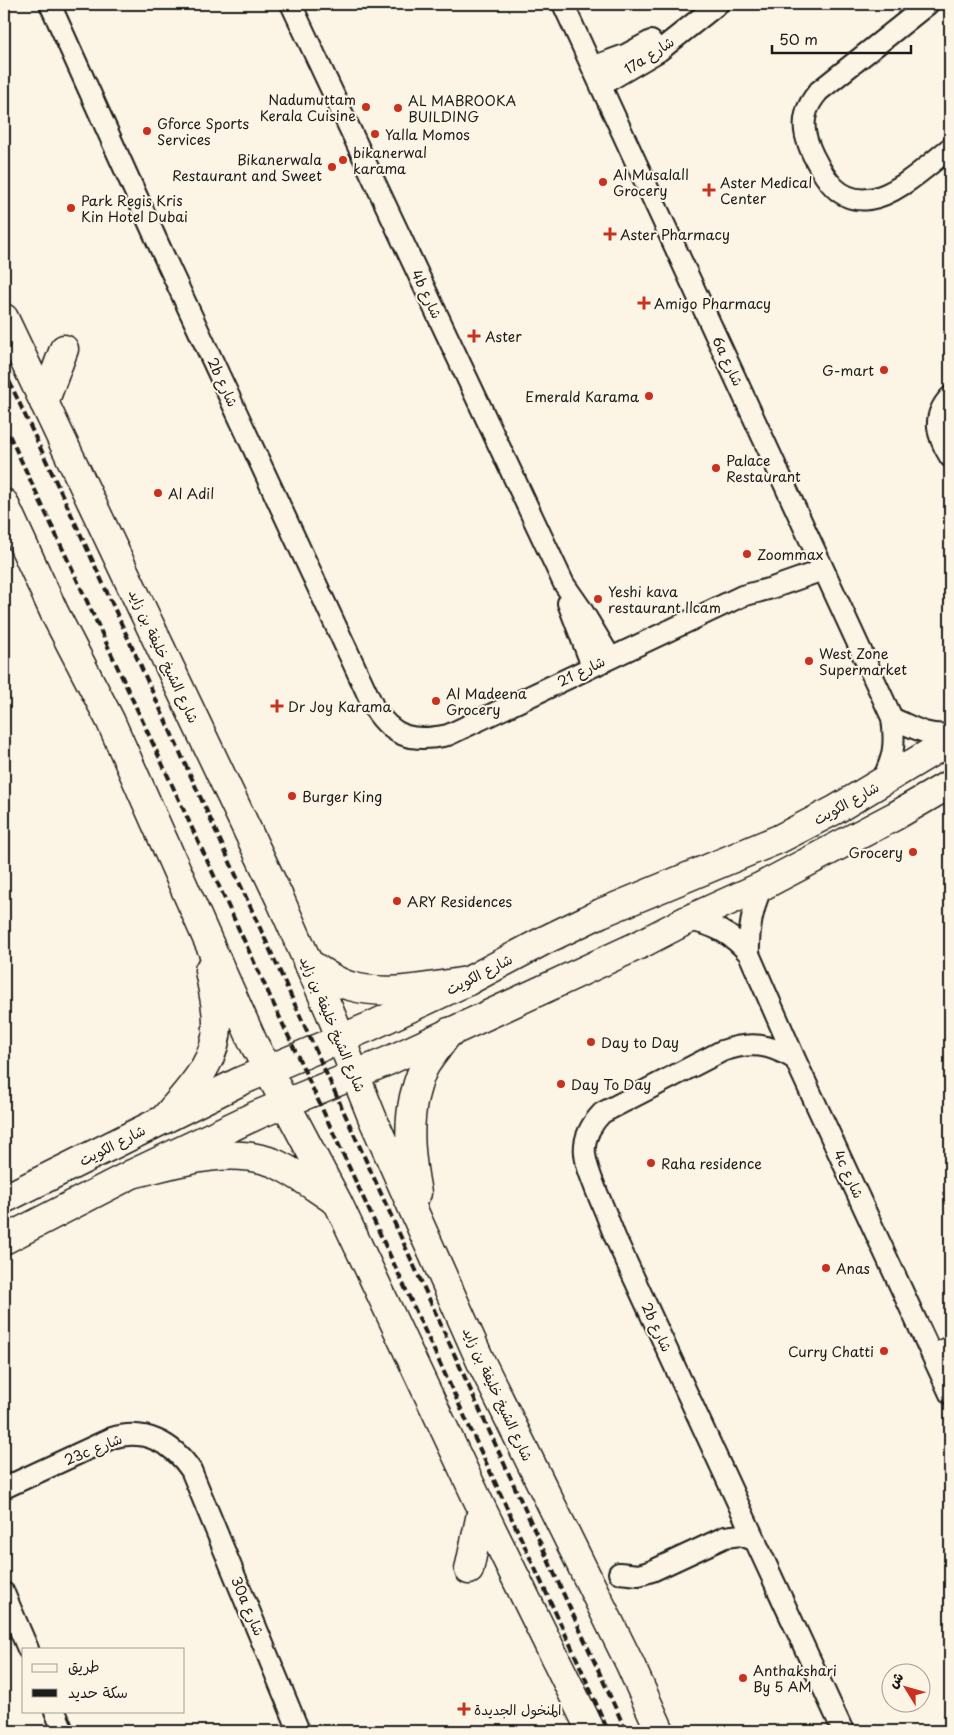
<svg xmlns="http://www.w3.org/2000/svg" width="954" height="1735" font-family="'Playpen Sans','Playpen Sans Arabic',sans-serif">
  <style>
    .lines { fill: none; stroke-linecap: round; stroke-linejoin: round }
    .street-casing { stroke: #1c1c1c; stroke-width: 24 }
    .secondary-casing { stroke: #1c1c1c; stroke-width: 31 }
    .primary-casing { stroke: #1c1c1c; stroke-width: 31 }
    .street { stroke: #fcf5e5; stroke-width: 20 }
    .secondary { stroke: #fcf5e5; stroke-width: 28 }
    .primary { stroke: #fcf5e5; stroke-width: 28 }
    .rail { stroke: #1c1c1c; stroke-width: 4; stroke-dasharray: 8 4; stroke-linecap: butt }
    .poi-dot { fill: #c8321e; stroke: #fcf5e5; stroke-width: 2 }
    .labels { text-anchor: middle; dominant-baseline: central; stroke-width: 4; stroke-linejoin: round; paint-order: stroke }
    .street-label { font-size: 14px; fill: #1c1c1c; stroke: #fcf5e5 }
    .poi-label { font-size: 14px; fill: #1c1c1c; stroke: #fcf5e5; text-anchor: start }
  </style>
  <rect width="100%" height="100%" fill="#fcf5e5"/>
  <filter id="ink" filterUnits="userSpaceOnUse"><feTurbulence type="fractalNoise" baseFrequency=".02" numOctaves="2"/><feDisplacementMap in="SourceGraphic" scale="10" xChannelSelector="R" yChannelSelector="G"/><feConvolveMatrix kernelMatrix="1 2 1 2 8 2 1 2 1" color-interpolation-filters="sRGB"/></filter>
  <g filter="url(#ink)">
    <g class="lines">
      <defs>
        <path id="street" d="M50,4L162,252L374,708C394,739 414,742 448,735L742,596L772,588L823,570
          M291,4L564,584L580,607L610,657
          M563,4L892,718C896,746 893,760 880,784
          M928,4L819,91C813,98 808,105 806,114C802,129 807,142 813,155C825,179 839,203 869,199C896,196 928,165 950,148
          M592,67L625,55L651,41
          M601,85L659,51L718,4
          M950,397C931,417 937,436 950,457
          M568,603L592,666
          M892,718C912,727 927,737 950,734
          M687,920C713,924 732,934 749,954L795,1059L950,1394
          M749,954C748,929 752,909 762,886
          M795,1059C769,1044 751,1041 722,1051L602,1113C576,1140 584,1159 596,1190C603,1206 609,1221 615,1237L843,1731
          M932,1355L950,1347
          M4,1488L112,1438C144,1428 173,1443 191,1470L299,1731
          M619,1573L639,1575L652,1571L725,1537L741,1535L756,1541
          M4,1593L28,1649
          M55,1711L63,1731"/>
        <path id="secondary" d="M4,1199L241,1081L371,1026L468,981L545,940L601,913L779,839L835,810L950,741
          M4,1240L132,1174L257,1115L388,1061L639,945L687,920L762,886L895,816L950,784"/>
        <path id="primary" d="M4,318L279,897L330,1012L372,1117L481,1362L630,1664L660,1731
          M44,403L64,349
          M4,503L55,614L110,720L253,1042L338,1203L482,1509L591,1731
          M307,962C321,971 334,982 350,986C387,997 431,986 468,981
          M164,1119C187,1091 218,1063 217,1023C217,1006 212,987 209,970
          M132,1174C177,1163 226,1146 272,1162C294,1171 314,1187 334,1200
          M417,1193C411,1160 407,1130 414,1097C417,1086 420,1073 426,1064C433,1053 442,1043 449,1032
          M469,1570L482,1509"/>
      </defs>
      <!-- street casing -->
      <use href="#street" class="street-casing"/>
      <!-- secondary casing -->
      <use href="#secondary" class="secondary-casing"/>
      <!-- primary casing -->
      <use href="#primary" class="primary-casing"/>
      <!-- street -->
      <use href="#street" class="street"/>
      <!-- secondary -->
      <use href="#secondary" class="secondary"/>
      <!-- primary -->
      <use href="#primary" class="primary"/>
      <!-- rail -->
      <path class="rail" d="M4,370L85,544L626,1731
        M4,424L66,556L576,1657L608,1731"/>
    </g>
  </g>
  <!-- markers -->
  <g class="poi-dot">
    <circle cx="366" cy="107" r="5"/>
    <circle cx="398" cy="108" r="5"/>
    <circle cx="147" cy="131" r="5"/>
    <circle cx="375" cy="134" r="5"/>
    <circle cx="343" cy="160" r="5"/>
    <circle cx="332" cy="167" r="5"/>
    <circle cx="603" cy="182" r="5"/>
    <path d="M706.5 182.5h5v5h5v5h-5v5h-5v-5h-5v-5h5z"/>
    <circle cx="71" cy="208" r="5"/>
    <path d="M607.5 226.5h5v5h5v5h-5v5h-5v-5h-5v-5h5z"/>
    <path d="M641.5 295.5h5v5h5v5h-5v5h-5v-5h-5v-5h5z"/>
    <path d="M471.5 328.5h5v5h5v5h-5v5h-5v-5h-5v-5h5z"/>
    <circle cx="884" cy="370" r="5"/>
    <circle cx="649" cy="396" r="5"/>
    <circle cx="716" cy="468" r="5"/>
    <circle cx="158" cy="493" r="5"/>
    <circle cx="747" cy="554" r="5"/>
    <circle cx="598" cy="599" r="5"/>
    <circle cx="809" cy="661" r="5"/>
    <circle cx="436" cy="701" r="5"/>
    <path d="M274.5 698.5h5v5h5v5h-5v5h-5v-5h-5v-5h5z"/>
    <circle cx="292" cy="796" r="5"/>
    <circle cx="913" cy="852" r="5"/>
    <circle cx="397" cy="901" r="5"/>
    <circle cx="591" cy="1042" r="5"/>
    <circle cx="561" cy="1084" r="5"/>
    <circle cx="651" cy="1163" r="5"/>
    <circle cx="826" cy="1268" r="5"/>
    <circle cx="884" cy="1351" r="5"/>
    <circle cx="743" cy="1678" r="5"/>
    <path d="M461.5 1701.5h5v5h5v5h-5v5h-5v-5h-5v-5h5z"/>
  </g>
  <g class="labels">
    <!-- street labels -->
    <g class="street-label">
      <text transform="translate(649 55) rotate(-33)">17a شارع</text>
      <text transform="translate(427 294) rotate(65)">4b شارع</text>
      <text transform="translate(728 361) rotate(65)">6a شارع</text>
      <text transform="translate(223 382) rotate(65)">2b شارع</text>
      <text transform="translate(164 656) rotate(65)">شارع الشيخ خليفة بن زايد</text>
      <text transform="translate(581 671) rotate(-26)">شارع 21</text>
      <text transform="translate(846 803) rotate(-29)">شارع الكويت</text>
      <text transform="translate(479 974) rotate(-27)">شارع الكويت</text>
      <text transform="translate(333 1024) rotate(67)">شارع الشيخ خليفة بن زايد</text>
      <text transform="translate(112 1145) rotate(-27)">شارع الكويت</text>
      <text transform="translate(849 1174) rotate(65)">4c شارع</text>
      <text transform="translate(657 1327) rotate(65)">2b شارع</text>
      <text transform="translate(498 1394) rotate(65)">شارع الشيخ خليفة بن زايد</text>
      <text transform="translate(93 1449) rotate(-22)">23c شارع</text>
      <text transform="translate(248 1606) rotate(67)">30a شارع</text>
    </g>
    <!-- poi labels -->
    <g class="poi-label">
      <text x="356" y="99" text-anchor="end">Nadumuttam<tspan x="356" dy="16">Kerala Cuisine</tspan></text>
      <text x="408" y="100">AL MABROOKA<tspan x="408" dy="16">BUILDING</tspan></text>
      <text x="157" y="123">Gforce Sports<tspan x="157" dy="16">Services</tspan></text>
      <text x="385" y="134">Yalla Momos</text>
      <text x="353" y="152">bikanerwal<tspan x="353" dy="16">karama</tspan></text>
      <text x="322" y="159" text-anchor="end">Bikanerwala<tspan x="322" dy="16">Restaurant and Sweet</tspan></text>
      <text x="613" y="174">Al Musalall<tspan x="613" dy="16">Grocery</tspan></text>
      <text x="720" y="182">Aster Medical<tspan x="720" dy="16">Center</tspan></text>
      <text x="81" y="200">Park Regis Kris<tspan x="81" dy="16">Kin Hotel Dubai</tspan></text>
      <text x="620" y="234">Aster Pharmacy</text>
      <text x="654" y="303">Amigo Pharmacy</text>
      <text x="485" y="336">Aster</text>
      <text x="874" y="370" text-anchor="end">G-mart</text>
      <text x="639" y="396" text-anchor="end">Emerald Karama</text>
      <text x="726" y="460">Palace<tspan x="726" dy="16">Restaurant</tspan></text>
      <text x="168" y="493">Al Adil</text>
      <text x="757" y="554">Zoommax</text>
      <text x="608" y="591">Yeshi kava<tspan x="608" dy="16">restaurant llcam</tspan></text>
      <text x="819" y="653">West Zone<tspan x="819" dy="16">Supermarket</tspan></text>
      <text x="446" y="693">Al Madeena<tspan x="446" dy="16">Grocery</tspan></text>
      <text x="288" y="706">Dr Joy Karama</text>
      <text x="302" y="796">Burger King</text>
      <text x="903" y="852" text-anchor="end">Grocery</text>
      <text x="407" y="901">ARY Residences</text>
      <text x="601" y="1042">Day to Day</text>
      <text x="571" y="1084">Day To Day</text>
      <text x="661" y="1163">Raha residence</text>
      <text x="836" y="1268">Anas</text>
      <text x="874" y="1351" text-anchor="end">Curry Chatti</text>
      <text x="753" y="1670">Anthakshari<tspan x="753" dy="16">By 5 AM</tspan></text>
      <text x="474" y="1709">المنخول الجديدة</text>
    </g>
  </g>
  <!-- margin -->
  <rect width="954" height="1735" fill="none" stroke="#fcf5e5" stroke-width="20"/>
  <rect x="10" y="10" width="934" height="1715" fill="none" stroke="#1c1c1c" stroke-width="2" filter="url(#ink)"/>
  <!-- legend -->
  <rect x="22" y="1648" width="162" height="65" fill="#fcf5e5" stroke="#a29e95"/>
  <rect x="32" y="1664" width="25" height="8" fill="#fcf5e5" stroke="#a29e95"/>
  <text x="68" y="1672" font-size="15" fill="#1c1c1c">طريق</text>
  <rect x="32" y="1689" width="25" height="8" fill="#1c1c1c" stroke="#a29e95"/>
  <text x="68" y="1698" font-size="15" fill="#1c1c1c">سكة حديد</text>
  <!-- north arrow -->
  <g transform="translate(906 1688) rotate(307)"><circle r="24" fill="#fcf5e5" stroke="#a29e95"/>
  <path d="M0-4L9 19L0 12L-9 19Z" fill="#c8321e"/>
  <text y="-8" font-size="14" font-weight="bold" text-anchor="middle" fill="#1c1c1c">ش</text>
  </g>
  <!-- scale -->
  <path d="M772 45v8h139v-8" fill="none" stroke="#1c1c1c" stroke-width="2.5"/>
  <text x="779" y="45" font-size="15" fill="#1c1c1c" stroke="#fcf5e5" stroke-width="4" paint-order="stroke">50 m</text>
</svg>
